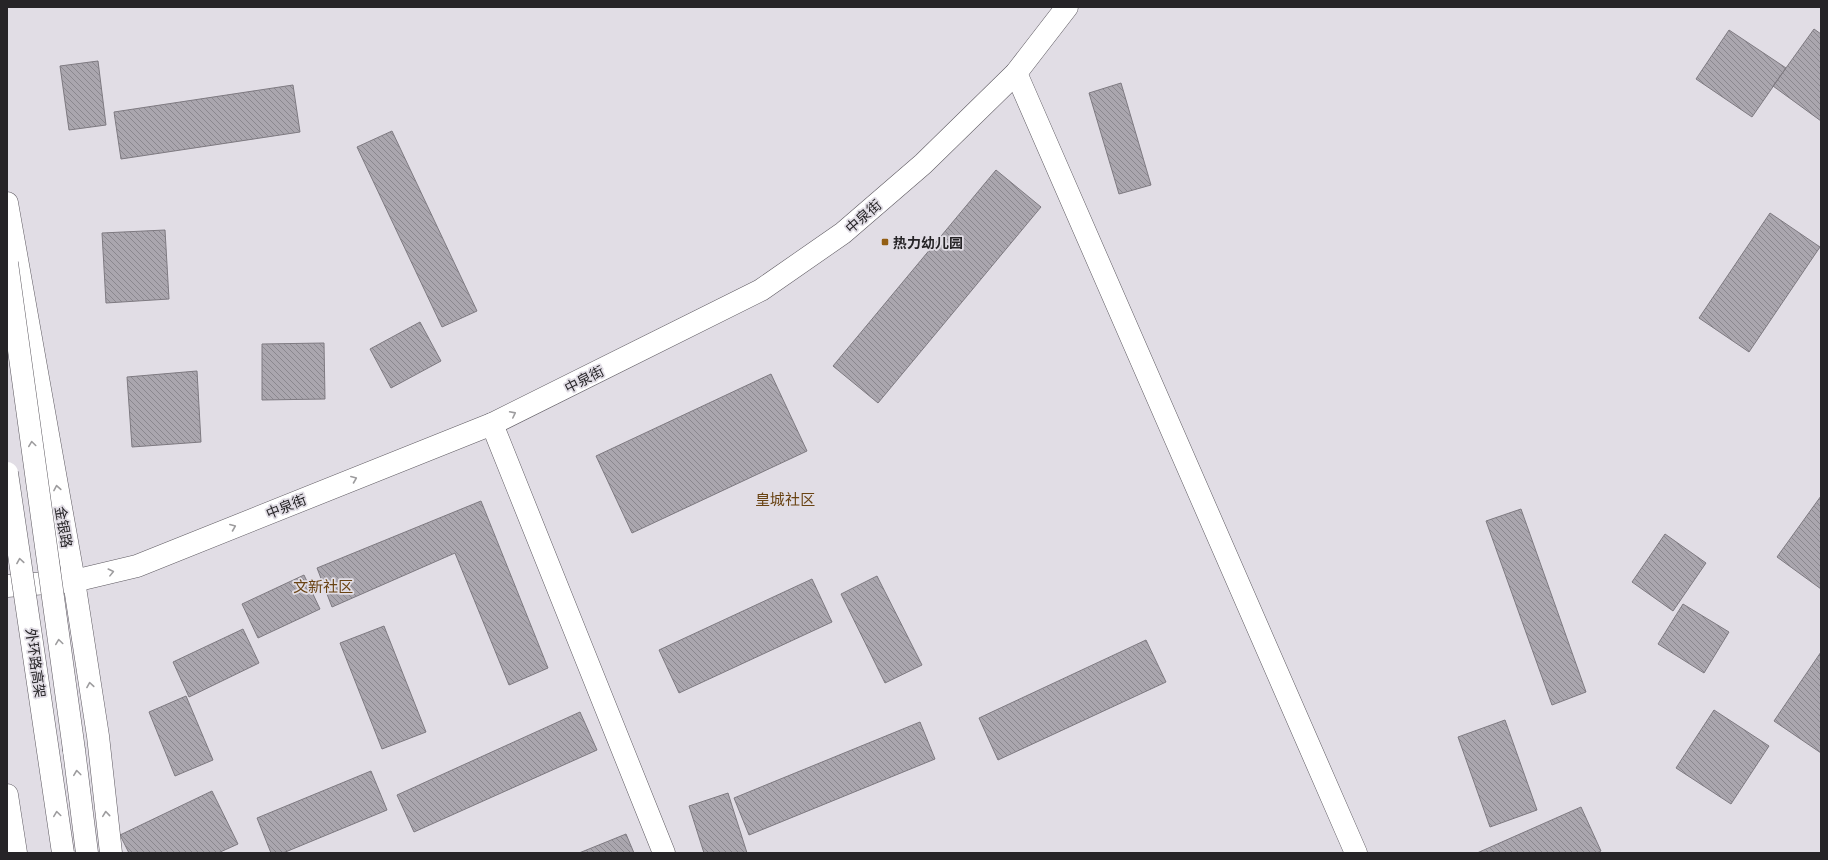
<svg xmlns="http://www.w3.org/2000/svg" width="1828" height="860" font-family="'Exo 2','Noto Sans SC',sans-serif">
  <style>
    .building { fill: url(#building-back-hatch); stroke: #7e7a81 }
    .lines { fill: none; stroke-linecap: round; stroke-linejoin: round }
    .street-casing { stroke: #5d5960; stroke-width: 23 }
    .secondary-casing { stroke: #5d5960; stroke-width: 23 }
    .primary-casing { stroke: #5d5960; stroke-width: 23 }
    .highway-casing { stroke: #5d5960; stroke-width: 23 }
    .street { stroke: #fff; stroke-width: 22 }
    .secondary { stroke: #fff; stroke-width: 22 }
    .primary { stroke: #fff; stroke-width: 22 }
    .highway { stroke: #fff; stroke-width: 22 }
    .highway-bridge-casing { stroke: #5d5960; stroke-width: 23; stroke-linecap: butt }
    .highway-bridge { stroke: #fff; stroke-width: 22 }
    .oneway { stroke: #9d9c9e }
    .poi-dot { fill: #935e13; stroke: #e1dde5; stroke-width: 1.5 }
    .labels { text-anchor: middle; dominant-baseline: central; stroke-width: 3.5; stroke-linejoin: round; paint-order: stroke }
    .street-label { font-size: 14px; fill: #262427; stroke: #e1dde5 }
    .poi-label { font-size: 14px; font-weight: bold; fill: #262427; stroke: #e1dde5; text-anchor: start }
    .neighbourhood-label { font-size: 15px; fill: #694313; stroke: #e1dde5 }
  </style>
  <defs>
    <pattern id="building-back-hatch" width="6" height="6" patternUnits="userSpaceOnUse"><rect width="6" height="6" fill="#aaa6ae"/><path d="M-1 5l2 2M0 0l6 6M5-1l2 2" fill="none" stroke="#8a878e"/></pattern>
  </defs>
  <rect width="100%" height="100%" fill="#e1dde5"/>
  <!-- building -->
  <path class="building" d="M1814,29L1821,34V121L1773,86Z
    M1729,30L1786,68L1752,117L1696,79Z
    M98,61L106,125L69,130L60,66Z
    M1121,83L1151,185L1119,194L1089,93Z
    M293,85L300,132L121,159L114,112Z
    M392,131L477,311L442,327L357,147Z
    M996,170L1041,207L878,403L833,366Z
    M1770,213L1820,247L1749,352L1699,318Z
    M165,230L169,299L106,303L102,233Z
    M420,322L441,361L391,388L370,349Z
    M324,343L325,399L262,400V344Z
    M197,371L201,442L132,447L127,377Z
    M771,374L807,451L632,533L596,456Z
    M1821,496V589L1777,557Z
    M481,501L548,668L509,685L455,553L332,607L317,568Z
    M1521,509L1586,692L1552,705L1486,521Z
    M1665,534L1706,563L1673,611L1632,582Z
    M304,575L320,609L258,638L242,604Z
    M877,576L922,665L885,683L841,594Z
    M812,579L832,622L679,693L659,650Z
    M1683,604L1729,632L1704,673L1658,644Z
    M384,626L426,732L382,749L340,643Z
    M243,629L259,663L189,697L173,662Z
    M1146,640L1166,682L998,760L979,718Z
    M1821,652V753L1774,721Z
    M186,696L213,760L175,776L149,712Z
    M1714,710L1769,746L1731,804L1676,768Z
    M580,712L597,750L414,832L397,795Z
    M1505,720L1537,810L1490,827L1458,737Z
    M920,722L935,759L749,835L734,798Z
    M371,771L387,810L283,853H271L257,818Z
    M212,791L238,844L218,853H129L120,835Z
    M728,793L747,853H704L689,806Z
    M1581,807L1601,851L1597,853H1477Z
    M626,834L634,853H579Z"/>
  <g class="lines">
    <defs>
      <path id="street" d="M1016,73L1356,853
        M492,424L664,853"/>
      <path id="secondary" d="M7,586L74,581L137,566L492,424L761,290L843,233L923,164L1016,73L1067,7"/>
      <path id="primary" d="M7,203L74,581L98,736L111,853"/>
      <path id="highway" d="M74,750L87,853
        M7,795L16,853"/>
    </defs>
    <!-- street casing -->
    <use href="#street" class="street-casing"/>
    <!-- secondary casing -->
    <use href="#secondary" class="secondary-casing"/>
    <!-- primary casing -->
    <use href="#primary" class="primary-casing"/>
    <!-- highway casing -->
    <use href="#highway" class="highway-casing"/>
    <!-- street -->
    <use href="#street" class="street"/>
    <!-- secondary -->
    <use href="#secondary" class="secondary"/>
    <!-- primary -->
    <use href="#primary" class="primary"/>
    <!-- highway -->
    <use href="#highway" class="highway"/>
    <defs>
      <path id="highway-bridge" d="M7,263L74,750
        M7,473L63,853"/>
    </defs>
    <!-- highway-bridge casing -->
    <use href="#highway-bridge" class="highway-bridge-casing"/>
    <!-- highway-bridge -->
    <use href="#highway-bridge" class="highway-bridge"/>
  </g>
  <!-- one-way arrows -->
  <defs><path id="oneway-chevron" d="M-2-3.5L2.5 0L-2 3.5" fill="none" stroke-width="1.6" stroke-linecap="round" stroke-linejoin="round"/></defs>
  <g class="oneway">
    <use href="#oneway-chevron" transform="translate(513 414) rotate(-27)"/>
    <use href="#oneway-chevron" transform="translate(32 444) rotate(-98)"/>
    <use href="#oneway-chevron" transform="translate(354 479) rotate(-22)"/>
    <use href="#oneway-chevron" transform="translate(57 488) rotate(-100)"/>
    <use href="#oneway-chevron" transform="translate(233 527) rotate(-22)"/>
    <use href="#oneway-chevron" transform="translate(20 561) rotate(-99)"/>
    <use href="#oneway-chevron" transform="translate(111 572) rotate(-14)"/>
    <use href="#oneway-chevron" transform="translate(59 642) rotate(-98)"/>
    <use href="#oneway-chevron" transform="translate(90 685) rotate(-99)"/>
    <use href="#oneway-chevron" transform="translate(77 773) rotate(-97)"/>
    <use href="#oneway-chevron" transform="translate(57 814) rotate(-98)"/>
    <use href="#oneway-chevron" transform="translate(106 814) rotate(-96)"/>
  </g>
  <!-- markers -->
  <rect class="poi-dot" x="881" y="238" width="8" height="8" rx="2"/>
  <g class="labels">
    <!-- street labels -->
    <g class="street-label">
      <text transform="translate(863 216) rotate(-41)">中泉街</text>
      <text transform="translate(584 379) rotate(-27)">中泉街</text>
      <text transform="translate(286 506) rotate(-22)">中泉街</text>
      <text transform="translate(64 527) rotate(80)">金银路</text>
      <text transform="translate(36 663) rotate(82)">外环路高架</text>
    </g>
    <!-- poi labels -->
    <g class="poi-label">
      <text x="893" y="242">热力幼儿园</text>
    </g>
    <!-- neighbourhood labels -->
    <g class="neighbourhood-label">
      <text x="785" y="499">皇城社区</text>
      <text x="323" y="586">文新社区</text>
    </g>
  </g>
  <!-- border -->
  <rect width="1828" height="860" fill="none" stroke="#262427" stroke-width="16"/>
</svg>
